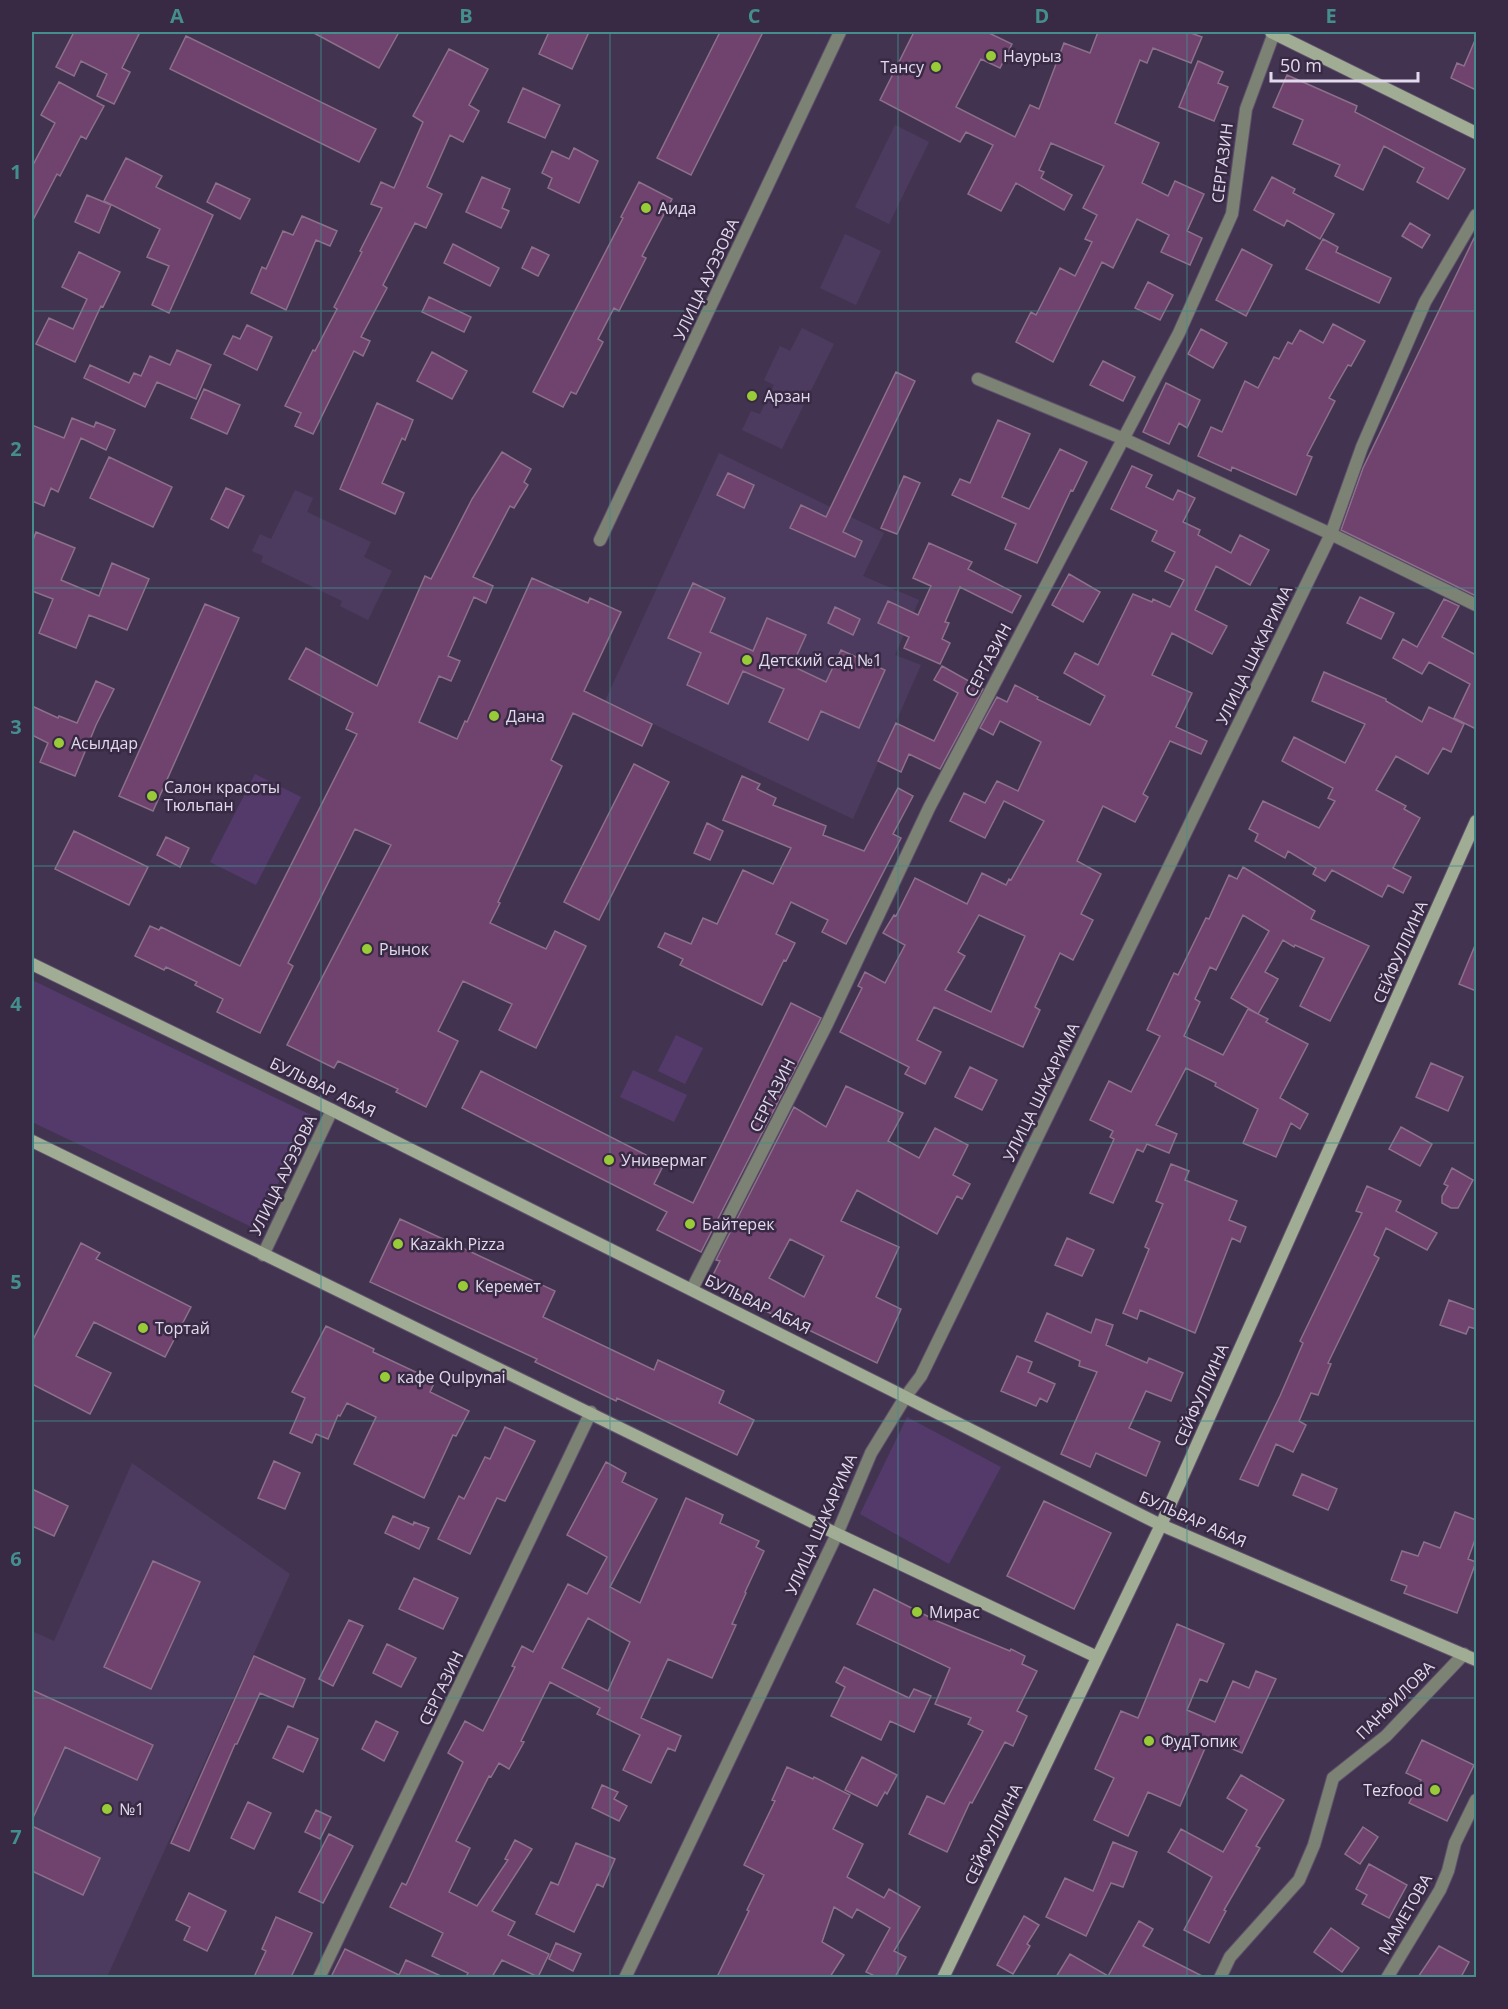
<svg xmlns="http://www.w3.org/2000/svg" width="1508" height="2009" font-family="'Open Sans',sans-serif">
  <style>
    .built { fill: #4d3b5f }
    .green { fill: #543a6b }
    .building { fill: #6f436e; stroke: #8c708b; stroke-width: 1.5; fill-rule: evenodd }
    .lines { fill: none; stroke-linecap: round; stroke-linejoin: round }
    .street-casing { stroke: #5f526c; stroke-width: 14 }
    .secondary-casing { stroke: #5f526c; stroke-width: 14 }
    .street { stroke: #7c8374; stroke-width: 12 }
    .secondary { stroke: #a1ac94; stroke-width: 12 }
    .grid { fill: none; stroke: #448f8e; stroke-width: 1.5; stroke-opacity: 0.55 }
    .poi-dot { fill: #98cb37; stroke: #382945; stroke-width: 2 }
    .labels { text-anchor: middle; dominant-baseline: central; stroke-width: 5; stroke-linejoin: round; paint-order: stroke }
    .poi-label { font-size: 16px; fill: #e2daec; stroke: #382945; text-anchor: start }
    .street-label { font-size: 16px; fill: #e2daec; stroke: #382945 }
    .neatline { fill: none; stroke: #448f8e; stroke-width: 2 }
    .grid-label { font-size: 20px; text-anchor: middle; font-weight: bold; fill: #448f8e }
  </style>
  <rect width="100%" height="100%" fill="#423450"/>
  <!-- built -->
  <path class="built" d="M895,125L929,142L889,224L855,207Z
    M845,234L881,251L856,305L820,288Z
    M802,328L834,344L782,449L742,430L751,411L760,414L774,385L764,380L780,346L790,351Z
    M719,453L884,533L863,576L919,600L895,655L921,665L853,819L605,701Z
    M295,490L313,498L307,512L371,542L364,557L392,571L368,620L340,606L342,601L261,562L263,556L252,551L260,534L271,539Z
    M132,1463L290,1574L107,1977L32,1978V1631L54,1641Z"/>
  <!-- green -->
  <path class="green" d="M255,774L301,797L256,885L210,862Z
    M32,980L311,1115L256,1229L32,1122Z
    M676,1035L703,1048L685,1084L658,1071Z
    M633,1070L687,1095L674,1122L620,1097Z
    M907,1417L1001,1467L949,1564L860,1514Z"/>
  <!-- building -->
  <path class="building" d="M74,32H140L122,68L130,72L114,104L97,96L107,74L81,61L74,76L56,67Z
    M312,32H399L379,68Z
    M549,32H589L572,69L539,54Z
    M720,32H763L691,175L657,158Z
    M914,32H987L1012,44L1000,68L981,59L956,107L1015,137L1030,105L1039,109L1064,43L1090,53L1098,32H1188L1202,37L1191,63L1153,48L1147,63L1140,60L1115,123L1159,143L1142,183L1168,196L1175,181L1204,194L1187,231L1202,238L1190,265L1161,252L1169,235L1137,219L1113,268L1102,262L1053,362L1016,342L1031,312L1036,315L1060,268L1075,276L1092,242L1085,239L1097,215L1083,208L1104,166L1051,143L1039,170L1044,172L1041,178L1072,195L1064,210L1016,183L1001,211L968,194L993,145L966,132L960,142L880,100Z
    M186,36L376,129L359,162L170,69Z
    M1476,38V90L1451,78L1457,63L1464,66Z
    M449,49L488,69L469,105L479,111L463,142L450,135L427,187L442,194L426,228L415,223L383,285L387,288L361,337L370,341L363,356L354,351L313,434L295,426L301,413L285,406L313,350L315,351L337,309L334,307L362,252L360,251L382,208L371,204L381,182L394,188L423,122L413,116Z
    M1198,61L1223,72L1218,83L1228,87L1214,121L1179,107Z
    M1287,75L1357,106L1355,112L1465,169L1448,199L1417,182L1424,168L1384,146L1363,190L1335,176L1340,165L1293,144L1303,120L1273,107Z
    M59,82L104,106L86,139L81,136L60,176L57,174L32,222V167L55,123L41,115Z
    M523,88L560,105L545,138L508,122Z
    M574,148L598,161L579,203L548,188L552,178L542,173L552,151L569,159Z
    M126,158L162,176L156,187L213,215L169,313L152,305L169,266L147,257L160,229L104,201Z
    M482,177L510,189L502,208L509,211L501,228L466,212Z
    M1272,177L1295,189L1293,193L1334,214L1320,239L1287,220L1284,226L1254,210Z
    M639,182L672,199L642,256L646,258L619,311L614,308L598,339L603,342L576,394L571,392L563,407L533,392L623,218L621,217Z
    M216,183L250,199L240,219L207,202Z
    M87,195L111,205L99,233L75,222Z
    M302,216L337,231L330,246L316,240L286,310L251,293L262,267L266,269L283,231L293,235Z
    M1410,223L1430,235L1422,248L1402,236Z
    M1476,234V596L1341,530L1363,468Z
    M1323,239L1338,247L1336,252L1391,278L1379,303L1306,269Z
    M453,244L499,268L490,286L444,263Z
    M532,247L549,255L538,276L522,268Z
    M1242,249L1272,265L1246,316L1216,300Z
    M79,252L120,272L103,307L101,306L75,362L36,344L49,318L73,329L87,299L62,287Z
    M1148,282L1173,295L1160,320L1135,308Z
    M429,297L471,317L464,332L422,312Z
    M1333,324L1365,341L1351,366L1348,365L1329,398L1335,401L1307,455L1312,457L1296,495L1232,467L1231,471L1198,456L1211,427L1222,432L1245,381L1258,388L1274,357L1279,359L1288,342L1292,344L1300,330L1323,343Z
    M247,325L272,337L257,370L224,354L233,336L240,339Z
    M1201,329L1227,343L1213,368L1188,354Z
    M177,350L211,365L196,399L157,382L145,407L84,378L90,365L129,383L134,373L141,376L150,356L170,365Z
    M432,352L467,371L452,399L417,381Z
    M1103,361L1135,377L1123,401L1090,385Z
    M896,372L915,381L843,532L862,541L855,557L790,528L801,505L826,517Z
    M1166,383L1200,400L1187,428L1179,423L1169,444L1143,432Z
    M204,389L240,405L227,434L191,418Z
    M377,403L413,420L405,440L402,438L382,483L404,493L395,514L340,489Z
    M72,418L94,427L96,422L115,430L106,450L81,438L58,492L51,488L44,506L32,501V425L64,438Z
    M998,420L1030,434L1002,497L1029,509L1060,449L1087,462L1073,491L1071,490L1037,563L1005,549L1016,524L952,495L960,479L970,483Z
    M502,452L531,469L524,482L528,485L514,508L510,506L473,577L493,586L486,603L474,597L448,656L460,661L451,681L439,676L419,722L457,739L465,721L467,722L532,578L588,603L590,598L621,612L584,691L652,724L642,746L573,713L551,760L562,766L498,902L500,903L490,923L546,949L555,931L586,946L536,1048L499,1030L512,1004L463,981L438,1031L458,1041L426,1107L396,1092L398,1089L338,1061L334,1068L287,1045L391,845L355,829L288,963L293,966L260,1033L217,1012L223,999L195,985L197,982L166,967L164,970L135,956L150,926L159,930L161,927L240,966L357,734L346,729L353,713L289,679L306,648L377,686L425,576L431,579L472,499Z
    M109,457L172,487L153,527L90,498Z
    M1132,466L1152,475L1146,487L1173,500L1178,490L1195,498L1183,522L1200,530L1198,535L1231,553L1240,535L1269,550L1250,585L1216,566L1195,610L1227,626L1212,654L1172,633L1152,675L1192,693L1176,727L1207,741L1201,754L1170,741L1143,794L1148,797L1135,822L1103,806L1077,861L1101,874L1081,914L1093,920L1073,960L1060,953L1035,1007L1040,1010L1023,1047L934,1007L917,1040L941,1052L925,1084L905,1074L909,1067L840,1032L862,988L858,986L865,972L885,983L905,945L883,933L894,915L896,916L915,878L967,904L982,873L1006,885L1009,879L1011,880L1044,821L1004,801L985,838L950,821L964,793L985,803L997,781L1018,791L1041,742L1000,721L993,735L980,728L997,697L1007,702L1015,685L1038,697L1037,699L1090,725L1105,696L1064,673L1075,653L1098,665L1133,594L1152,602L1153,599L1170,607L1184,580L1165,571L1175,552L1152,541L1157,531L1111,509ZM979,915L1025,936L991,1012L945,990L965,956L958,952Z
    M728,473L754,485L744,508L717,495Z
    M904,476L920,483L897,534L881,528Z
    M226,488L244,496L228,528L211,519Z
    M36,532L75,548L61,580L99,596L112,563L149,579L127,630L89,615L76,648L39,633L53,599L32,591V543Z
    M929,543L972,562L968,569L1021,596L1012,613L960,587L945,622L949,623L942,639L950,643L940,664L904,648L909,637L878,623L888,601L918,615L931,586L913,578Z
    M1069,574L1100,592L1083,622L1052,605Z
    M693,583L725,598L710,632L753,651L767,618L806,635L792,666L826,682L841,650L885,670L859,728L821,711L808,740L769,722L784,689L743,671L728,704L687,685L701,653L668,638Z
    M1360,597L1394,613L1381,639L1347,623Z
    M1444,599L1459,606L1442,637L1476,655V729L1454,718L1470,684L1429,662L1422,674L1393,658L1403,639L1417,647Z
    M205,604L239,618L153,811L119,796Z
    M835,607L860,619L853,635L828,623Z
    M942,666L983,689L940,769L909,754L901,772L878,761L896,723L934,741L958,693L934,680Z
    M1324,672L1386,699V701L1422,722L1429,707L1464,724L1451,752L1443,748L1428,774L1396,756L1376,790L1406,806L1404,809L1420,818L1393,868L1411,877L1403,893L1388,885L1382,897L1332,870L1325,881L1313,874L1316,868L1288,851L1285,858L1255,841L1258,834L1249,829L1263,801L1319,828L1335,801L1328,798L1333,788L1282,761L1294,737L1345,763L1365,724L1312,701Z
    M96,681L114,689L96,725L75,776L40,762L48,743L32,735V706L58,718L59,716L77,723Z
    M634,764L669,782L599,920L564,902Z
    M742,776L760,784L757,789L776,798L773,805L826,826L823,835L864,851L898,788L913,796L893,834L901,838L846,944L822,932L828,920L791,902L776,934L795,943L786,961L784,960L762,1005L680,965L683,959L658,947L665,933L691,944L703,918L717,924L743,870L773,884L791,848L723,820Z
    M707,823L723,831L710,860L694,853Z
    M74,831L148,867L129,905L55,869Z
    M166,837L189,848L180,867L157,855Z
    M1243,867L1315,911L1311,919L1369,946L1330,1021L1300,1006L1324,958L1295,945L1294,947L1283,940L1265,972L1278,979L1258,1014L1231,998L1269,931L1243,915L1216,970L1210,967L1195,999L1200,1002L1184,1036L1223,1055L1248,1009L1268,1019L1266,1022L1308,1044L1280,1098L1308,1114L1300,1129L1291,1123L1276,1157L1243,1143L1258,1109L1215,1086L1216,1083L1186,1068L1156,1125L1177,1134L1169,1153L1147,1144L1143,1152L1137,1149L1113,1203L1090,1193L1114,1139L1110,1137L1113,1131L1090,1120L1109,1081L1131,1092L1160,1036L1147,1030L1174,973L1178,975L1206,918L1209,919L1229,875L1237,879Z
    M1476,943V991L1459,984Z
    M791,1003L821,1018L701,1252L657,1230L667,1212L462,1108L481,1071L664,1164L654,1184L693,1203Z
    M1431,1063L1463,1077L1448,1111L1416,1097Z
    M970,1067L997,1080L982,1110L955,1097Z
    M846,1086L903,1113L888,1141L919,1158L935,1128L968,1145L953,1175L970,1184L962,1199L957,1196L937,1234L857,1190L841,1221L899,1247L876,1297L901,1309L877,1363L784,1318L783,1320L764,1310L766,1307L711,1279L720,1261L716,1260L794,1107L826,1127ZM790,1239L824,1256L804,1297L769,1278Z
    M1401,1127L1432,1144L1420,1166L1389,1149Z
    M1171,1164L1189,1171L1185,1180L1237,1201L1229,1220L1246,1227L1240,1242L1232,1238L1195,1333L1140,1310L1137,1319L1123,1313L1149,1249L1145,1247L1163,1204L1156,1201Z
    M1452,1168L1473,1180L1458,1208H1451L1442,1203V1196L1448,1186L1444,1184Z
    M1367,1186L1401,1201L1396,1211L1437,1233L1427,1250L1386,1228L1374,1255L1379,1258L1328,1363L1331,1364L1318,1395L1311,1393L1299,1421L1306,1425L1293,1452L1276,1444L1258,1486L1240,1479L1280,1396L1303,1343L1300,1341L1362,1213L1356,1211Z
    M400,1219L555,1291L543,1317L654,1370L658,1360L724,1391L719,1403L754,1420L737,1455L617,1398L616,1401L535,1362L537,1359L370,1282Z
    M1067,1238L1094,1250L1082,1276L1055,1265Z
    M81,1243L100,1253L96,1259L191,1307L165,1357L94,1322L76,1356L111,1373L90,1414L32,1384V1342Z
    M1449,1300L1476,1310V1329L1469,1327L1466,1334L1440,1325Z
    M1047,1313L1091,1333L1096,1319L1113,1325L1106,1345L1147,1363L1149,1358L1183,1373L1171,1401L1146,1391L1129,1428L1160,1442L1146,1476L1096,1453L1090,1467L1061,1454L1097,1372L1079,1366L1080,1361L1035,1341Z
    M326,1326L374,1349L373,1352L435,1381L430,1392L469,1411L456,1436L453,1435L424,1498L354,1464L376,1417L347,1403L340,1416L338,1415L328,1439L316,1434L312,1443L290,1433L305,1398L292,1392Z
    M1017,1356L1032,1362L1028,1372L1055,1384L1047,1402L1040,1398L1036,1406L1001,1391Z
    M505,1427L535,1441L505,1501L497,1498L470,1554L438,1539L459,1496L464,1499L485,1457L490,1459Z
    M274,1461L300,1473L285,1509L258,1498Z
    M606,1462L626,1473L622,1482L657,1499L610,1587L640,1603L686,1498L723,1515L720,1523L759,1541L756,1547L764,1551L745,1592L746,1593L732,1624L736,1625L712,1678L668,1659L641,1718L681,1736L675,1751L668,1748L651,1783L623,1770L640,1735L597,1714L600,1708L550,1682L521,1741L524,1742L509,1769L499,1763L491,1777L489,1776L456,1841L470,1848L449,1892L477,1906L508,1860L505,1859L515,1840L532,1849L492,1911L515,1922L508,1935L549,1954L538,1977L502,1960L492,1977H466L468,1973L432,1956L443,1933L390,1907L402,1883L406,1885L463,1762L448,1753L465,1721L483,1731L515,1667L512,1666L522,1646L533,1652L568,1584L587,1594L607,1557L567,1535ZM588,1618L630,1642L608,1691L562,1668Z
    M1302,1474L1337,1489L1328,1510L1293,1495Z
    M32,1489L68,1506L54,1536L32,1526Z
    M1044,1501L1111,1533L1074,1609L1007,1576Z
    M1455,1512L1476,1520V1537L1468,1559L1476,1562L1457,1613L1404,1593L1407,1586L1391,1580L1402,1551L1418,1556L1424,1542L1440,1548Z
    M393,1516L413,1525L414,1522L429,1528L419,1549L385,1533Z
    M153,1561L200,1582L151,1689L104,1667Z
    M414,1578L458,1598L443,1629L399,1609Z
    M874,1589L937,1621L1010,1651L1011,1649L1025,1656L1022,1664L1037,1671L1017,1711L1027,1716L1013,1746L1005,1742L972,1803L970,1802L947,1852L909,1834L927,1796L944,1804L983,1731L968,1724L971,1718L935,1704L950,1668L857,1624Z
    M349,1620L363,1626L333,1686L319,1679Z
    M1177,1624L1224,1644L1207,1682L1200,1679L1187,1710L1215,1722L1233,1681L1249,1688L1256,1671L1276,1679L1242,1753L1209,1739L1180,1806L1148,1792L1128,1836L1094,1820L1114,1778L1095,1769L1121,1711L1138,1718Z
    M387,1644L416,1658L401,1687L373,1673Z
    M254,1656L305,1679L293,1707L260,1693L237,1744H235L189,1851L171,1843Z
    M844,1667L909,1698L914,1689L931,1696L914,1732L890,1721L881,1740L831,1716L845,1687L836,1682Z
    M32,1690L153,1745L137,1780L65,1747L32,1820Z
    M376,1721L398,1732L384,1761L362,1749Z
    M288,1726L318,1739L303,1772L273,1758Z
    M1422,1740L1474,1765L1447,1821L1409,1803L1421,1780L1406,1773Z
    M862,1757L897,1775L887,1794L885,1792L877,1806L845,1790Z
    M787,1767L813,1779L814,1777L850,1795L833,1829L863,1844L847,1877L884,1898L889,1889L920,1907L894,1951L906,1957L895,1977H877L866,1972L890,1928L857,1909L852,1918L834,1907L822,1942L844,1955L830,1977H717L749,1911L747,1910L764,1875L744,1865L775,1801L772,1800Z
    M1241,1775L1284,1800L1256,1846L1260,1848L1224,1910L1226,1911L1209,1943L1184,1930L1212,1877L1168,1852L1181,1829L1223,1852L1247,1810L1227,1798Z
    M602,1785L618,1792L614,1799L627,1806L619,1821L592,1808Z
    M248,1802L271,1813L254,1849L231,1838Z
    M316,1810L331,1817L320,1839L305,1832Z
    M32,1826L100,1858L83,1895L32,1871Z
    M1363,1827L1378,1837L1360,1864L1345,1854Z
    M329,1834L353,1846L323,1903L299,1892Z
    M1113,1842L1137,1852L1123,1887L1111,1883L1086,1936L1046,1917L1065,1878L1093,1891Z
    M576,1843L615,1859L603,1887L597,1884L574,1932L536,1914L551,1882L558,1885Z
    M1369,1864L1407,1885L1389,1918L1362,1904L1367,1895L1356,1889Z
    M189,1893L226,1911L207,1951L184,1940L190,1927L176,1920Z
    M1024,1916L1039,1925L1027,1944L1030,1946L1013,1974L997,1965Z
    M276,1917L312,1933L291,1977H254L266,1951L262,1949Z
    M1139,1921L1153,1929L1143,1946L1204,1977H1056L1070,1954L1108,1976Z
    M1331,1928L1359,1948L1342,1972L1314,1952Z
    M556,1943L581,1954L573,1971L549,1959Z
    M1439,1946L1469,1962L1461,1977H1418Z
    M345,1949L399,1975L406,1960L443,1977H331Z"/>
  <g class="lines">
    <defs>
      <path id="street" d="M978,379L1124,439L1331,534L1476,605
        M600,540L840,32
        M263,1255L332,1110
        M692,1289L827,1024L929,808L1179,333L1232,214L1246,109L1274,33
        M319,1978L591,1412
        M625,1978L837,1534L871,1453L906,1396L921,1376L1331,534L1362,447L1425,302L1476,215
        M1220,1978L1230,1957L1299,1880L1314,1845L1333,1778L1386,1736L1464,1654
        M1387,1978L1440,1890L1448,1871L1455,1843L1476,1800"/>
      <path id="secondary" d="M1271,32L1476,133
        M32,964L332,1110L1161,1525L1476,1660
        M32,1141L837,1534L1097,1657
        M943,1978L1161,1525L1476,821"/>
    </defs>
    <!-- street casing -->
    <use href="#street" class="street-casing"/>
    <!-- secondary casing -->
    <use href="#secondary" class="secondary-casing"/>
    <!-- street -->
    <use href="#street" class="street"/>
    <!-- secondary -->
    <use href="#secondary" class="secondary"/>
  </g>
  <!-- grid -->
  <path class="grid" d="M321,32V1978M610,32V1978M898,32V1978M1187,32V1978M32,311H1476M32,588H1476M32,866H1476M32,1143H1476M32,1421H1476M32,1698H1476"/>
  <!-- markers -->
  <g class="poi-dot">
    <circle cx="991" cy="56" r="6"/>
    <circle cx="936" cy="67" r="6"/>
    <circle cx="646" cy="208" r="6"/>
    <circle cx="752" cy="396" r="6"/>
    <circle cx="747" cy="660" r="6"/>
    <circle cx="494" cy="716" r="6"/>
    <circle cx="59" cy="743" r="6"/>
    <circle cx="152" cy="796" r="6"/>
    <circle cx="367" cy="949" r="6"/>
    <circle cx="609" cy="1160" r="6"/>
    <circle cx="690" cy="1224" r="6"/>
    <circle cx="398" cy="1244" r="6"/>
    <circle cx="463" cy="1286" r="6"/>
    <circle cx="143" cy="1328" r="6"/>
    <circle cx="385" cy="1377" r="6"/>
    <circle cx="917" cy="1612" r="6"/>
    <circle cx="1149" cy="1741" r="6"/>
    <circle cx="1435" cy="1790" r="6"/>
    <circle cx="107" cy="1809" r="6"/>
  </g>
  <g class="labels">
    <!-- poi labels -->
    <g class="poi-label">
      <text x="1003" y="56">Наурыз</text>
      <text x="924" y="67" text-anchor="end">Тансу</text>
      <text x="658" y="208">Аида</text>
      <text x="764" y="396">Арзан</text>
      <text x="759" y="660">Детский сад №1</text>
      <text x="506" y="716">Дана</text>
      <text x="71" y="743">Асылдар</text>
      <text x="164" y="787">Салон красоты<tspan x="164" dy="18">Тюльпан</tspan></text>
      <text x="379" y="949">Рынок</text>
      <text x="621" y="1160">Универмаг</text>
      <text x="702" y="1224">Байтерек</text>
      <text x="410" y="1244">Kazakh Pizza</text>
      <text x="475" y="1286">Керемет</text>
      <text x="155" y="1328">Тортай</text>
      <text x="397" y="1377">кафе Qulpynai</text>
      <text x="929" y="1612">Мирас</text>
      <text x="1161" y="1741">ФудТопик</text>
      <text x="1423" y="1790" text-anchor="end">Tezfood</text>
      <text x="119" y="1809">№1</text>
    </g>
    <!-- street labels -->
    <g class="street-label">
      <text transform="translate(1222 163) rotate(-83)">СЕРГАЗИН</text>
      <text transform="translate(706 279) rotate(-65)">УЛИЦА АУЭЗОВА</text>
      <text transform="translate(1254 655) rotate(-64)">УЛИЦА ШАКАРИМА</text>
      <text transform="translate(988 660) rotate(-62)">СЕРГАЗИН</text>
      <text transform="translate(1400 952) rotate(-66)">СЕЙФУЛЛИНА</text>
      <text transform="translate(323 1087) rotate(26)">БУЛЬВАР АБАЯ</text>
      <text transform="translate(1041 1092) rotate(-64)">УЛИЦА ШАКАРИМА</text>
      <text transform="translate(772 1095) rotate(-63)">СЕРГАЗИН</text>
      <text transform="translate(283 1175) rotate(-64)">УЛИЦА АУЭЗОВА</text>
      <text transform="translate(758 1304) rotate(26)">БУЛЬВАР АБАЯ</text>
      <text transform="translate(1201 1395) rotate(-66)">СЕЙФУЛЛИНА</text>
      <text transform="translate(1193 1519) rotate(24)">БУЛЬВАР АБАЯ</text>
      <text transform="translate(821 1524) rotate(-66)">УЛИЦА ШАКАРИМА</text>
      <text transform="translate(441 1688) rotate(-64)">СЕРГАЗИН</text>
      <text transform="translate(1395 1700) rotate(-45)">ПАНФИЛОВА</text>
      <text transform="translate(993 1834) rotate(-64)">СЕЙФУЛЛИНА</text>
      <text transform="translate(1405 1914) rotate(-60)">МАМЕТОВА</text>
    </g>
  </g>
  <!-- border -->
  <rect width="1508" height="2009" fill="none" stroke="#382945" stroke-width="66"/>
  <!-- scale -->
  <path d="M1271 72v9h147v-9" fill="none" stroke="#e2daec" stroke-width="3"/>
  <text x="1280" y="72" font-size="18" fill="#e2daec" stroke="#382945" stroke-width="4.5" paint-order="stroke">50 m</text>
  <rect x="33" y="33" width="1442" height="1943" class="neatline"/>
  <g class="grid-label">
    <text x="177" y="23">A</text>
    <text x="466" y="23">B</text>
    <text x="754" y="23">C</text>
    <text x="1042" y="23">D</text>
    <text x="1331" y="23">E</text>
    <text x="16" y="179">1</text>
    <text x="16" y="456">2</text>
    <text x="16" y="734">3</text>
    <text x="16" y="1011">4</text>
    <text x="16" y="1289">5</text>
    <text x="16" y="1566">6</text>
    <text x="16" y="1844">7</text>
  </g>
</svg>
